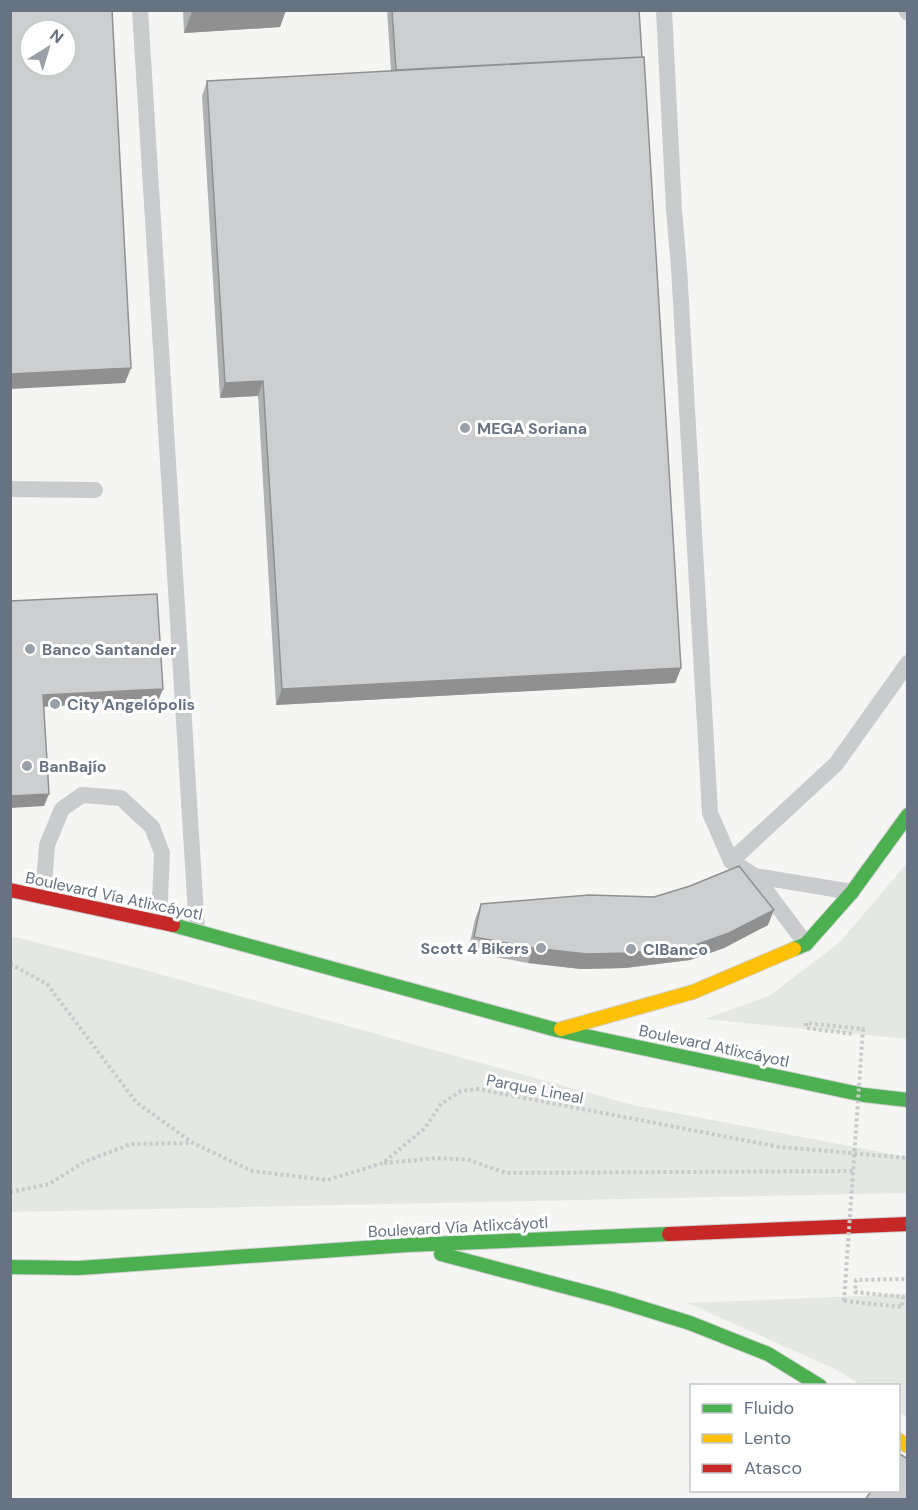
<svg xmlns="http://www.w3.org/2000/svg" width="918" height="1510" font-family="'DM Sans',sans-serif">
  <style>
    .green { fill: #e4e7e2 }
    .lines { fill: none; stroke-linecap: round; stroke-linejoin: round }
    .fast-casing { stroke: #d1d1d2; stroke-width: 16 }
    .slow-casing { stroke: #d1d1d2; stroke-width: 16 }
    .jam-casing { stroke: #d1d1d2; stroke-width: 16 }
    .path { stroke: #c8c9ca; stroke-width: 4; stroke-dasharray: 3 3; stroke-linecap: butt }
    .lane { stroke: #cacbcd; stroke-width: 16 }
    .fast { stroke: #4caf50; stroke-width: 14 }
    .slow { stroke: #ffc107; stroke-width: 14 }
    .jam { stroke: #c62828; stroke-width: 14 }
    .path-bridge { stroke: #c8c9ca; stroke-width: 4; stroke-dasharray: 3 3; stroke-linecap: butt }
    .wall { fill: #b0b1b2 }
    .shaded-wall { fill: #909091 }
    .building { fill: #cdcecf; stroke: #909091; stroke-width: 1.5; fill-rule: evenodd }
    .poi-dot { fill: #99a0aa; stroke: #fff; stroke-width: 2 }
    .labels { text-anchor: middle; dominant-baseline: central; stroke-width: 6; stroke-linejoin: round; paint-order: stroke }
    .poi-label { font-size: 16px; font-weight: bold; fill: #677282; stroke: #fff; text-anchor: start }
    .street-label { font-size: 16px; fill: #677282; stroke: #fff }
  </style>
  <rect width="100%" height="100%" fill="#f5f5f4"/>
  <!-- green -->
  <path class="green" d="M907,863V1039L705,1019L769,996L840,942Z
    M11,936L145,970L633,1105L907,1157V1193L11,1212Z
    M907,1294V1417L899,1411L898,1386L861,1385L837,1370L688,1303Z"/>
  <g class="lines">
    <defs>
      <path id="fast" d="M173,925L557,1030L864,1095L908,1100
        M794,949L806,944L852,892L908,815
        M441,1254L612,1299L690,1323L768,1354L820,1386
        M10,1267L79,1268L407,1245L669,1234"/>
      <path id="slow" d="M561,1029L693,992L794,949
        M898,1440L908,1446"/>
      <path id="jam" d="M10,890L173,925
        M669,1234L908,1224"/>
    </defs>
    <!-- fast casing -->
    <use href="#fast" class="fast-casing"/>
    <!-- slow casing -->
    <use href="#slow" class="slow-casing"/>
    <!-- jam casing -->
    <use href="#jam" class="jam-casing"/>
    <!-- path -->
    <path class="path" d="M10,964L47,984L136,1102L193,1143L252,1171L327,1180L383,1163L425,1128L441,1104L461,1091L478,1089L780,1147L908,1158
      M384,1163L437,1158L469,1160L506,1173L854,1171
      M10,1192L49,1184L84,1162L131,1144L191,1143
      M844,1301L902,1307L903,1297L855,1292L856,1280L908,1279"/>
    <!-- lane -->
    <path class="lane" d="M140,10L197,930
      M664,10L674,210L679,268L710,813L731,861L755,876L852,892
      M906,10L908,13
      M10,489L95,490
      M731,861L836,764L908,663
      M755,876L806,944
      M43,897L47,845L62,809L82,795L121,798L152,827L162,853L159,922"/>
    <!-- fast -->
    <use href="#fast" class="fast"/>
    <!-- slow -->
    <use href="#slow" class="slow"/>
    <!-- jam -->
    <use href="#jam" class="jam"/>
    <!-- path-bridge -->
    <path class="path-bridge" d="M844,1301L863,1029L806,1023V1028L853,1034"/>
  </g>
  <!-- wall -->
  <path class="wall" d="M183,10H286L280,27L184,33Z
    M387,10H639L681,668L675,683L276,705L258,396L220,398L202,96L207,81L391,71Z
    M481,904L768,925L724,948L690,960L625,968L581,969L528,963L468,952L475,919Z"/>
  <!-- shaded-wall -->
  <path class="shaded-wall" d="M224,10H286L280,27L184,33L192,12Z
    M131,368L125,383L10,389V374Z
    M263,381L258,396L220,398L225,383Z
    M681,668L675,683L276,705L282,689Z
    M163,689L158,701L39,707L43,695Z
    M49,794L44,806L10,808V796Z
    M774,910L768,925L724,948L690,960L625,968L581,969L528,963L533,948Z"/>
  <!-- building -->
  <path class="building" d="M10,10H112L131,368L10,374ZM30,30H66V66H30Z
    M192,10H224L192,12Z
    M392,10H639L642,57L396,70Z
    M644,57L681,668L282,689L263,381L225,383L207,81Z
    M157,594L163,689L43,695L49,794L10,796V601Z
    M739,866L774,910L729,933L695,945L630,953L587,954L533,948L474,937L481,904L589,895L654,897L690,886Z
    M898,1453L908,1459V1500H865L871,1491H898Z"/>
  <!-- markers -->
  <g class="poi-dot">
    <circle cx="465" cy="428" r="6"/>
    <circle cx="30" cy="649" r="6"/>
    <circle cx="55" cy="704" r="6"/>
    <circle cx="27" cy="766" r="6"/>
    <circle cx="541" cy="948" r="6"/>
    <circle cx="631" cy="949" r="6"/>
  </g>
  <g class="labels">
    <!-- poi labels -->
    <g class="poi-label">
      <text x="477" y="428">MEGA Soriana</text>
      <text x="42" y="649">Banco Santander</text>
      <text x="67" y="704">City Angelópolis</text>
      <text x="39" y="766">BanBajío</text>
      <text x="529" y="948" text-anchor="end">Scott 4 Bikers</text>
      <text x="643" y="949">CIBanco</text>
    </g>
    <!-- street labels -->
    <g class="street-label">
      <text transform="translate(114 896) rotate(12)">Boulevard Vía Atlixcáyotl</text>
      <text transform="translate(714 1046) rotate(12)">Boulevard Atlixcáyotl</text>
      <text transform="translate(535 1089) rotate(11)">Parque Lineal</text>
      <text transform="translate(458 1227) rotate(-3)">Boulevard Vía Atlixcáyotl</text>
    </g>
  </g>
  <!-- border -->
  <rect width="918" height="1510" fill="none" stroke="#677282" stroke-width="24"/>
  <!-- legend -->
  <rect x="690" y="1384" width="210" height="108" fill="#ffffff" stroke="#c2c7cd" stroke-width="1.5"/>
  <rect x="702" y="1404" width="30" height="9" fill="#4caf50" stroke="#c2c7cd" stroke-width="1.5"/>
  <text x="744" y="1414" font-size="18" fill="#677282">Fluido</text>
  <rect x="702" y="1434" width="30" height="9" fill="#ffc107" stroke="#c2c7cd" stroke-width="1.5"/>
  <text x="744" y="1444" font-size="18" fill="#677282">Lento</text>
  <rect x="702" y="1464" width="30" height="9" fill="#c62828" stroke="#c2c7cd" stroke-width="1.5"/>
  <text x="744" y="1474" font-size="18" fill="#677282">Atasco</text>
  <!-- north arrow -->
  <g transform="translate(48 48) rotate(37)"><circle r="28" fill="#ffffff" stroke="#c2c7cd" stroke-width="1.5"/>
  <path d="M0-4.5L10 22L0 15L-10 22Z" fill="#99a0aa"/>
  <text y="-9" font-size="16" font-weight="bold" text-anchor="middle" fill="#677282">N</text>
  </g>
</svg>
